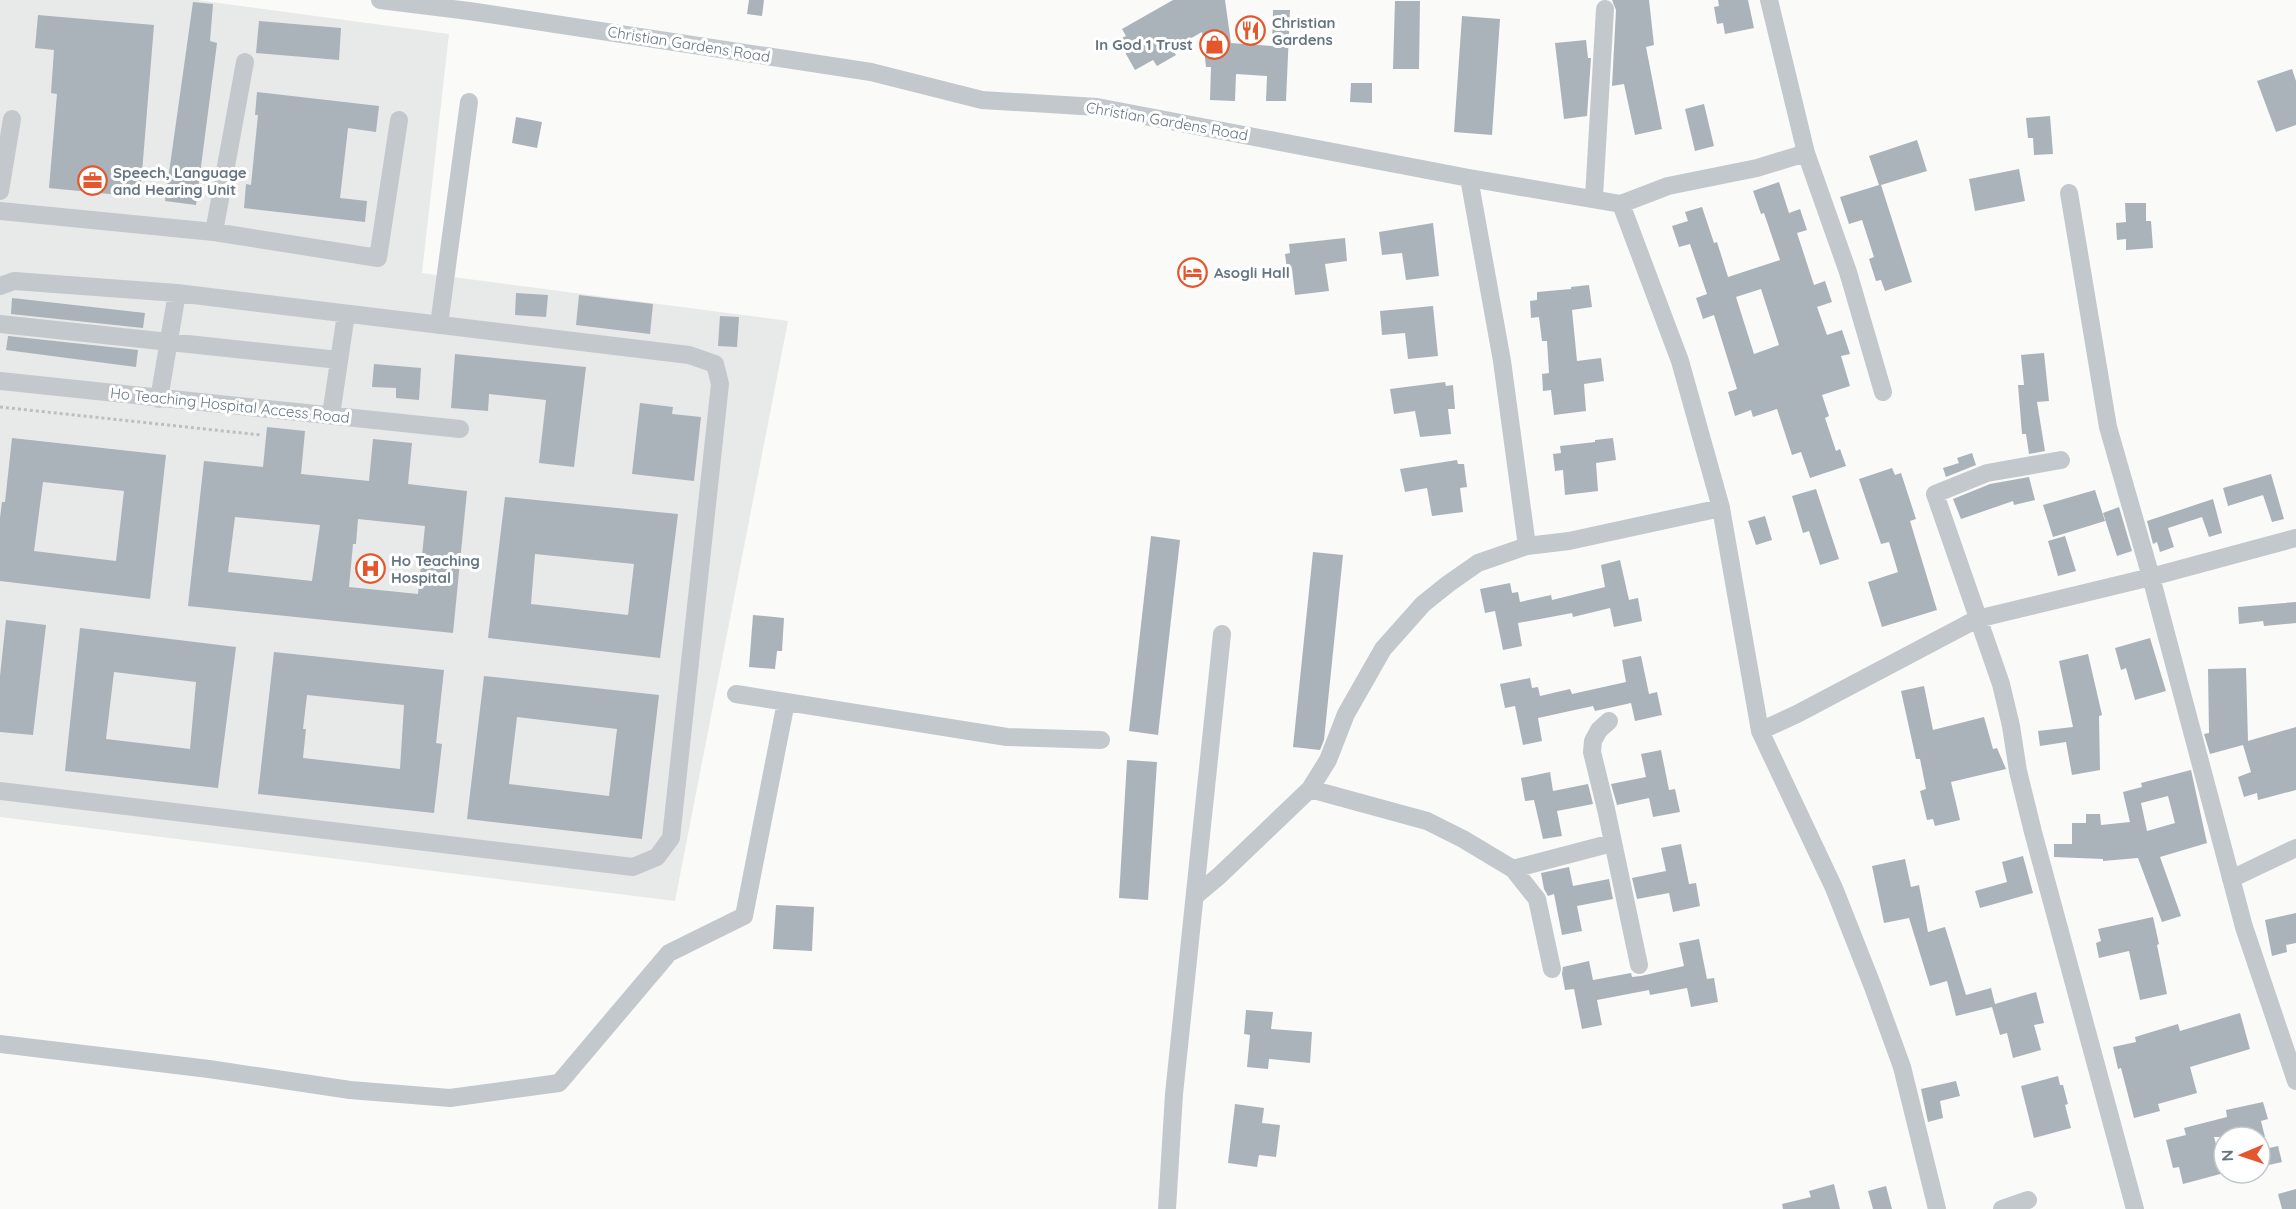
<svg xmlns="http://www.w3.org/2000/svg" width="2296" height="1209" font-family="Quicksand,sans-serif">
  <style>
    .built { fill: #e8e9e9 }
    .building { fill: #aab3b9; fill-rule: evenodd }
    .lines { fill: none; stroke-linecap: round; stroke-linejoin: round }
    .path { stroke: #bbbfc2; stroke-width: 3; stroke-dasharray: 3 3; stroke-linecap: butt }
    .minor { stroke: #c3c8cc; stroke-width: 18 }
    .labels { text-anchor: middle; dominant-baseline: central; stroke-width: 6; stroke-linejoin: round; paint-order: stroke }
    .poi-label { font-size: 15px; font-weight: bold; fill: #657683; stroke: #fff; text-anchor: start }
    .street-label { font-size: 15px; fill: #657683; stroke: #fff }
  </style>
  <rect width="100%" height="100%" fill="#fafaf8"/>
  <!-- built -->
  <path class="built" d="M0,0H197L449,34L422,273L788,321L675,901L0,817Z"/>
  <!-- building -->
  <path class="building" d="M749,0H764L762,16L747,14Z
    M1173,0H1225L1231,43L1272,46L1273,10H1290L1286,101H1266L1267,76L1236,74L1235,101L1210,100L1211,67H1206L1202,32L1172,49L1176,55L1157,66L1153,60L1135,70L1118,40L1126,36L1122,29Z
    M1612,0H1649L1654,45L1646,47L1662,129L1635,135L1624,84L1612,86L1616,10Z
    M1718,0H1748L1754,28L1725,34L1723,23L1717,24L1714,7L1719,6Z
    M1395,1H1420L1419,69H1393Z
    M193,2L213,4L210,41L217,43L196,205L165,201Z
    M38,15L154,25L140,197L49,188L57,94L51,93L54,50L35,48Z
    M1462,16L1500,19L1492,135L1454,132Z
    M259,21L341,28L339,60L256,53Z
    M1586,40L1588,58H1591L1587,116L1564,119L1555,43Z
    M2292,69L2296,81V125L2276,132L2257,81Z
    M1351,83H1372V103L1350,102Z
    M257,92L379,106L376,132L348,128L340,198L367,201L365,222L244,208L246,184L251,185L258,115H255Z
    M1704,104L1714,146L1695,151L1685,109Z
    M2050,116L2053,154L2034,155L2033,138H2028L2026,118Z
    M516,117L542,122L537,148L512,143Z
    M1917,140L1927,171L1881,185L1912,282L1885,291L1881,280L1876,281L1869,259L1874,257L1862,220L1849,224L1840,197L1879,185L1869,156Z
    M2019,169L2025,201L1975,211L1969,179Z
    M1779,182L1789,213L1800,209L1807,230L1797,233L1814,285L1825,281L1832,302L1817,307L1827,335L1842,330L1850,354L1841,356L1850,386L1822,395L1829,416L1825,418L1836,451L1840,449L1846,466L1810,478L1801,452L1792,455L1777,409L1753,417L1751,410L1735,416L1728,392L1737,389L1714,315L1703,319L1696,298L1707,294L1690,244L1679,247L1672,226L1688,221L1685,212L1702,207L1714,243L1717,242L1728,277L1780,260L1764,213L1761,214L1753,191ZM1761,289L1779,345L1754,354L1736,297Z
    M2125,203H2146V221H2151L2153,248L2126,250V239L2117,240L2116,223L2126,222Z
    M1433,223L1439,276L1406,280L1402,253L1382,255L1379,232Z
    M1345,238L1347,261L1325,264L1329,291L1295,295L1292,269H1287L1285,254L1290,253L1289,244Z
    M1589,285L1592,307L1572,310L1577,361L1601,358L1604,381L1584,384L1586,411L1554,415L1551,390L1543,391L1542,374L1549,373L1547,341H1542L1539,317L1531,318L1530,301L1537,300V292L1571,289V287Z
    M516,293L548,295L546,317L515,315Z
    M579,295L653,304L650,334L576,325Z
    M12,298L145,313L143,328L11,314Z
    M1433,306L1438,356L1408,359L1405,333L1382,335L1380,311Z
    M720,316L739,317L737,347L718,346Z
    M8,336L138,350L136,367L6,350Z
    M2044,353L2049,401L2037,402L2045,451L2029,454L2026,434H2022L2018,385H2024L2021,355Z
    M455,354L586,367L574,467L539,463L546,400L489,394L488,411L451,408Z
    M374,364L421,368L419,400L396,398V388L372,387Z
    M1445,382L1446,386L1453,385L1455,409H1448L1451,434L1420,437L1415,411L1394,414L1390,389Z
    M640,403L673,407L672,414L701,417L694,481L632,474Z
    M267,427L305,431L301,474L369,481L373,439L412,443L408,484L467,491L453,633L188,606L204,461L263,467ZM235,517L320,525L312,581L228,572ZM358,519L425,526L418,594L349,587L353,544H356Z
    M12,438L166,455L150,599L0,581V518L2,502H5ZM43,482L124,491L116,561L34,551Z
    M1613,438L1616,460L1596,463L1598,491L1565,495L1563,470L1555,471L1553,454L1561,453L1560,446L1595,442V440Z
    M1972,453L1976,465L1946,477L1943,468L1959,463L1957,458Z
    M1457,460L1458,464H1464L1467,487L1460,488L1463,512L1432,516L1427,488L1405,492L1400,469Z
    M1892,468L1895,475L1901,473L1916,519L1910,521L1937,610L1882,627L1868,582L1898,572L1889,542L1881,544L1859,479Z
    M2271,474L2284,519L2272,522L2263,495L2228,506L2223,488Z
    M2029,477L2035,500L2014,505L2013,501L1961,519L1953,499L1990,484Z
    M1816,489L1839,559L1820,565L1809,531L1803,533L1792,496Z
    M2095,490L2105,521L2053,537L2043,505Z
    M505,497L678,514L660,658L488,638ZM535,554L634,564L628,615L531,604Z
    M2213,499L2222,533L2209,537L2202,517L2168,528L2174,547L2160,552L2157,542L2153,544L2147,521Z
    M2119,507L2132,551L2117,556L2103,513Z
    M1765,516L1772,540L1756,545L1748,521Z
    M1151,536L1180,540L1158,735L1129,731Z
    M2065,536L2076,571L2058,576L2048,541Z
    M1313,552L1343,555L1324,740L1320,750L1293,747Z
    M1620,560L1629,600L1638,598L1642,621L1614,627L1610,608L1573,617L1572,613L1518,623L1522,646L1503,650L1495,611L1485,613L1480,589L1510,583L1512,593L1518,592L1520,602L1551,595L1552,600L1605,587L1601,565Z
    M2296,602V623L2264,626L2263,621L2239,624L2238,607Z
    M753,615L784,618L782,651H777L775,669L749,667Z
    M6,620L46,625L33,735L0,732V676Z
    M80,628L236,647L218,788L65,771ZM114,672L196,682L190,749L106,739Z
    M2150,638L2166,691L2135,700L2126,668L2121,670L2115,648Z
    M274,652L444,670L436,743L442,744L434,813L258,794ZM307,695L404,705L400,769L303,758L306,729H303Z
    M2088,654L2102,715L2099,716L2100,770L2072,775L2066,742L2040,746L2038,731L2073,727L2059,661Z
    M1641,656L1649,694L1657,692L1662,715L1635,721L1631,703L1595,711L1593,706L1538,718L1542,741L1523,745L1515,706L1505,708L1500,684L1530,678L1532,688L1538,687L1540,696L1570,689L1572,694L1626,682L1622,660Z
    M2246,668L2248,741L2296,727V790L2258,800L2257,793L2244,797L2238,777L2251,772L2243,745L2210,754L2204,734L2209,733L2208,669Z
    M484,676L659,695L642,839L467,819ZM517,717L617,729L609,796L509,784Z
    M1924,686L1933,730L1984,717L1993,749L1997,748L2006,769L1951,782L1960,820L1935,826L1933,819L1927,820L1920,791L1926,789L1920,759H1916L1901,691Z
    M1661,750L1669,790L1675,789L1680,812L1653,817L1649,798L1617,805L1611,784L1646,777L1641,754Z
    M1127,760L1157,762L1148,900L1119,898Z
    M2191,770L2207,843L2160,857L2181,916L2162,922L2138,858L2103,861V859L2054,857V844H2072V823H2086V814H2100L2101,825L2130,822L2123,792L2142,787L2141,783ZM2168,796L2175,823L2147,831L2141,803Z
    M1550,772L1553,791L1588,784L1593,804L1557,811L1562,836L1543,839L1534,800L1525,801L1521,778Z
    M1681,844L1689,884L1696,883L1700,906L1673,912L1669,893L1637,899L1632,878L1666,871L1661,848Z
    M2023,856L2033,893L1980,908L1975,891L2007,882L2002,862Z
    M1905,859L1911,887L1919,885L1928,932L1945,927L1966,995L1991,988L1995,1004L2036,992L2044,1023L2034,1025L2041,1050L2013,1058L2007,1033L2000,1035L1992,1007L1956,1016L1947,981L1930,986L1909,918L1884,923L1872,866Z
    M1569,867L1573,886L1609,879L1613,899L1577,906L1582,931L1562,935L1554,894L1548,896L1544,889L1541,873Z
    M776,905L814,907L812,951L773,949Z
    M2296,913V943L2286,945L2287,952L2272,956L2265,920Z
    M2153,917L2159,944L2157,945L2167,994L2140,1000L2129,951L2099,958L2096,943L2101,941L2098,929Z
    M1699,939L1707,979L1714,978L1718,1002L1691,1007L1687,988L1650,995L1649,990L1597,1000L1602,1025L1582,1029L1574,989L1565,990L1562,974L1563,967L1589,961L1593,980L1631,973L1632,977L1641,976L1684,966L1679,943Z
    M1246,1010L1273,1012L1271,1029L1312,1032L1310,1063L1269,1059L1268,1069L1247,1067L1250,1035L1244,1034Z
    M2240,1013L2250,1049L2190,1067L2197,1093L2158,1104L2160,1111L2134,1118L2121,1068L2118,1069L2113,1047L2136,1042L2135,1037L2178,1024L2180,1031Z
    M2058,1076L2060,1085H2063L2068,1104L2065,1105L2071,1128L2034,1138L2021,1086Z
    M1956,1081L1960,1096L1940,1101L1943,1118L1928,1122L1921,1089Z
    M2263,1102L2268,1119L2261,1121L2265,1137H2214L2224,1173L2183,1184L2179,1167L2173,1168L2166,1140L2186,1135L2184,1128L2227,1117L2226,1110Z
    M1235,1104L1264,1108L1262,1123L1280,1125L1276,1157L1259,1155L1257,1167L1228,1163Z
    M2278,1146L2282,1162L2260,1167V1150Z
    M1834,1184L1840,1209H1783L1782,1204L1811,1197L1809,1191Z
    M1886,1186L1892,1209H1873L1868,1191Z
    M2296,1189V1209H2282L2278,1194Z"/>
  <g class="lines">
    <!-- path -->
    <path class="path" d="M0,407L261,435"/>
    <!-- minor -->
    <path class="minor" d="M380,0L469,11L871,72L982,100L1097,107L1469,178L1621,204L1668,186L1757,168L1806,153
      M1769,0L1806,153L1848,272L1883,392
      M1469,178L1502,361L1527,546
      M0,191L12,119
      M2069,193L2108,427L2151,577L2244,927L2296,1081
      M1594,197L1605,9
      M1621,204L1680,361L1721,508L1760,731L1834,888L1873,987L1902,1067L1937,1209
      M0,211L214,232L378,258L399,120
      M214,232L245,62
      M0,286L14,281L177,293L689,355L715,364L720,384L671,838L657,857L633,867L0,791
      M0,324L339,360
      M439,325L469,102
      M0,381L460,429
      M159,399L177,293
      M331,415L346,314
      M2061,460L1987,473L1935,494L2001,684L2011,726L2018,771L2033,832L2135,1209
      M736,694L1007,737L1101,740
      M1609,721L1599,730L1593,741L1592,752L1606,809L1639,965
      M1760,731L1797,714L1977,619L2151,577L2296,538
      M1310,789L1427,821L1463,839L1513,869L1537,899L1552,969
      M1513,869L1612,843
      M2231,879L2296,848
      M1195,896L1219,876L1310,789L1328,760L1346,714L1383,649L1423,604L1448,584L1478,563L1527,546L1569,541L1721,508
      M0,1044L209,1069L350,1090L450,1098L559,1083L669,953L744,916L786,702
      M1167,1209L1174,1094L1222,634
      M2002,1209L2028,1200"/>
  </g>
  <!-- icons -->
  <defs>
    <symbol id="restaurant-ring" viewBox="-11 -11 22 22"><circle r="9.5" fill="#fff" stroke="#e4572e" stroke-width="1.5"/><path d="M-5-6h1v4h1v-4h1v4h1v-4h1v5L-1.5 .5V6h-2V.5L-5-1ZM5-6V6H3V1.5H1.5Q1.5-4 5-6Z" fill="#e4572e"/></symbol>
    <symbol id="shop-ring" viewBox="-11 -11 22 22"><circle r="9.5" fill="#fff" stroke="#e4572e" stroke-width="1.5"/><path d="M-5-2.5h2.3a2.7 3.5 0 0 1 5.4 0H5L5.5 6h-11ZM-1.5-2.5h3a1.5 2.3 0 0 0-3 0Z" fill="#e4572e"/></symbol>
    <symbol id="office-ring" viewBox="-11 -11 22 22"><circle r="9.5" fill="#fff" stroke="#e4572e" stroke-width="1.5"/><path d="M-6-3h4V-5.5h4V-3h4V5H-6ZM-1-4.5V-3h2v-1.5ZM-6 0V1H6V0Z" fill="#e4572e"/></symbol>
    <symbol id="hotel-ring" viewBox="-11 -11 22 22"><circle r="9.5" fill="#fff" stroke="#e4572e" stroke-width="1.5"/><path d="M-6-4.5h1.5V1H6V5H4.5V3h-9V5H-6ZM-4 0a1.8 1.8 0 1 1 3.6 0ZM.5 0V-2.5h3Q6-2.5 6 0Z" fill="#e4572e"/></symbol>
    <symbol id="hospital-ring" viewBox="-11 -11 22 22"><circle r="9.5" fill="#fff" stroke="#e4572e" stroke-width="1.5"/><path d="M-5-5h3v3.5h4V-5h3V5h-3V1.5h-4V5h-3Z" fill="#e4572e"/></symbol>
  </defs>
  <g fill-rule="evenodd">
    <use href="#restaurant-ring" x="1234" y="14" width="33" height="33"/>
    <use href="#shop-ring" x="1198" y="28" width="33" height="33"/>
    <use href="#office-ring" x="76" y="164" width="33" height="33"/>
    <use href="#hotel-ring" x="1176" y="256" width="33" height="33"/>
    <use href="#hospital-ring" x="354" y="552" width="33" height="33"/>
  </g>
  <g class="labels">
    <!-- poi labels -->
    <g class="poi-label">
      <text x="1272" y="22">Christian<tspan x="1272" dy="17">Gardens</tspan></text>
      <text x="1193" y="44" text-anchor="end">In God 1 Trust</text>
      <text x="113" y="172">Speech, Language<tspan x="113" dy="17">and Hearing Unit</tspan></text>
      <text x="1214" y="272">Asogli Hall</text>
      <text x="391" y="560">Ho Teaching<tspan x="391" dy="17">Hospital</tspan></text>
    </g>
    <!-- street labels -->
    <g class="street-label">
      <text transform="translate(689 44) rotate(9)">Christian Gardens Road</text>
      <text transform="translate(1167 121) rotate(10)">Christian Gardens Road</text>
      <text transform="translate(230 405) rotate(6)">Ho Teaching Hospital Access Road</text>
    </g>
  </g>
  <!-- north arrow -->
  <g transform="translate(2242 1155) rotate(268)"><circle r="28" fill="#ffffff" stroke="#c1c8cd" stroke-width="1.5"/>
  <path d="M0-4.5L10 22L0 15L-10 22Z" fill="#e4572e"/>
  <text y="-9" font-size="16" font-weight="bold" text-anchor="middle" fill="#657683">N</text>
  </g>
</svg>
